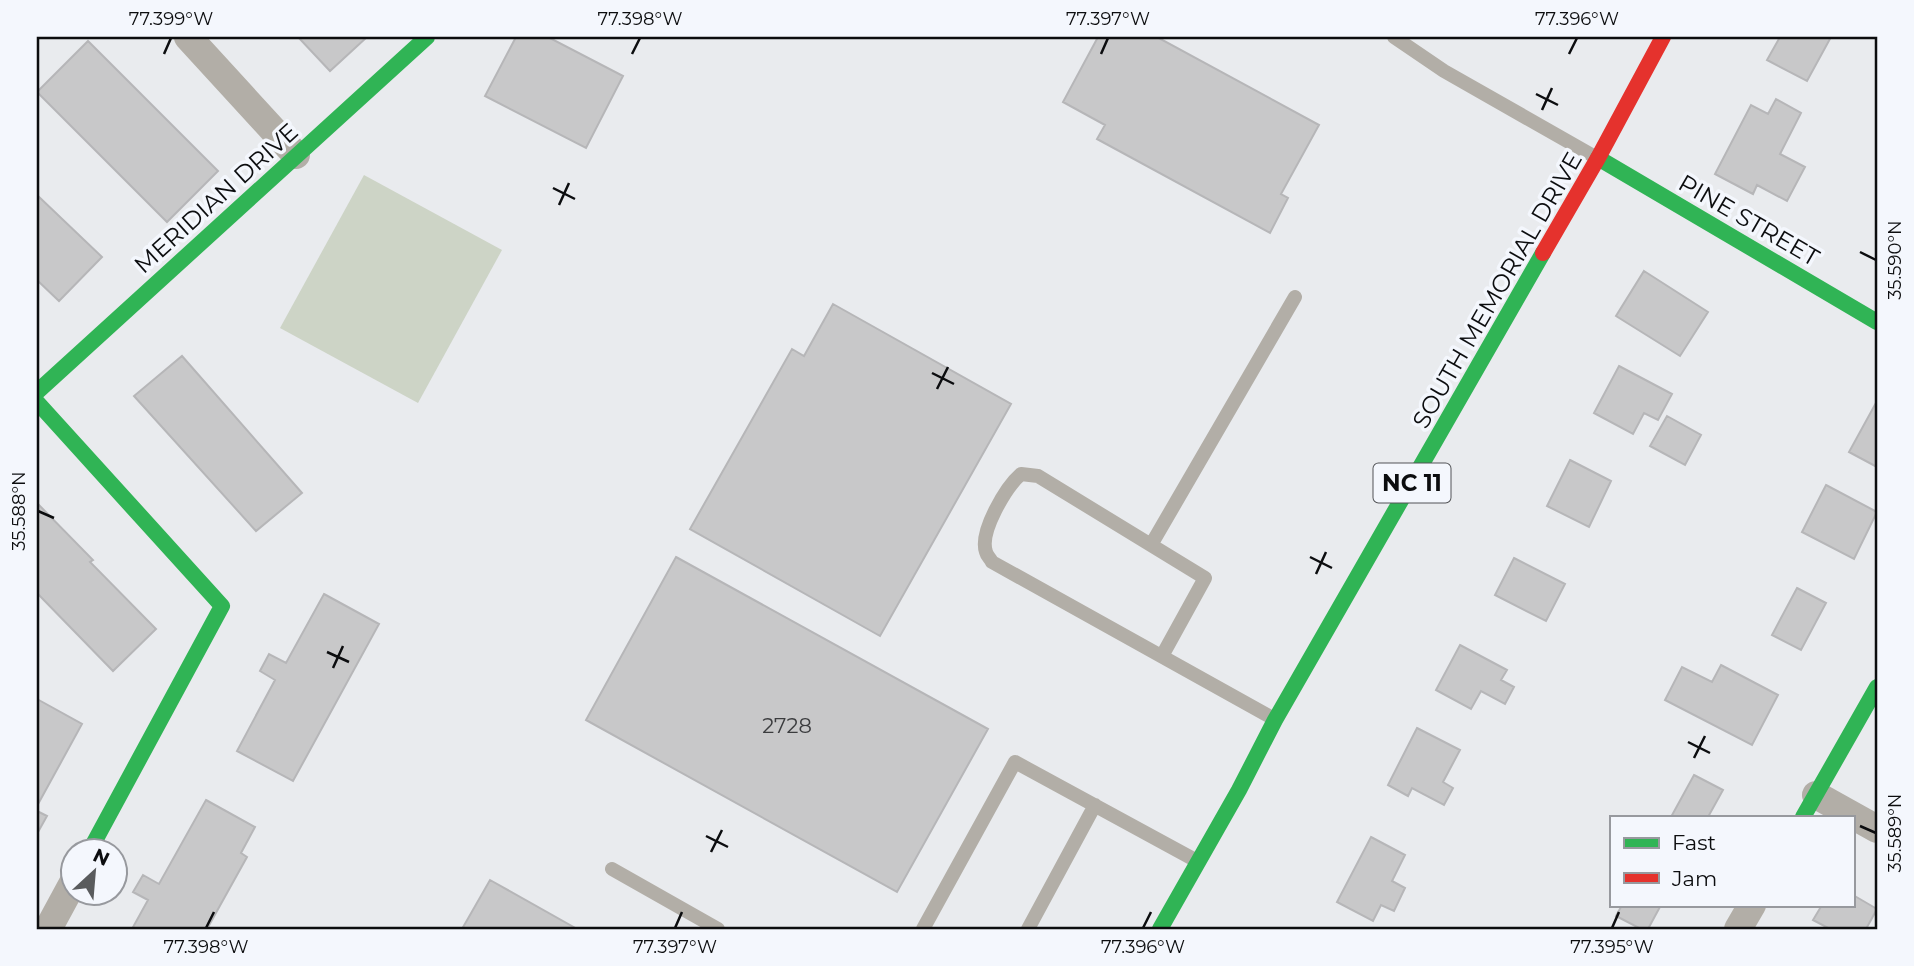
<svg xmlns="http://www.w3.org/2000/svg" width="1914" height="966" font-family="Montserrat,sans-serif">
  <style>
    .green { fill: #cdd4c6 }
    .building { fill: #c8c8c9; stroke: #b6b6b8; stroke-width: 2 }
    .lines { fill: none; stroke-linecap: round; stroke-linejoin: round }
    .lane { stroke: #b2aea7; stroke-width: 14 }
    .street { stroke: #b2aea7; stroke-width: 28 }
    .fast { stroke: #30b455; stroke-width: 16 }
    .jam { stroke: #e5322d; stroke-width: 16 }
    .ticks { fill: none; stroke: #0c0d0f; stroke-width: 2.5 }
    .labels { text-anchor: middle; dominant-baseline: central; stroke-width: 7; stroke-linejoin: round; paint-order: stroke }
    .number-label { font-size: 21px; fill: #3b3c3e }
    .shield { fill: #f4f7fd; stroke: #525356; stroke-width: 2 }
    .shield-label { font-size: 23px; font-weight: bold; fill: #0c0d0f }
    .street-label { font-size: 24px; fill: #0c0d0f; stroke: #f4f7fd }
    .neatline { fill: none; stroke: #0c0d0f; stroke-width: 2.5 }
    .ticks-label { font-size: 18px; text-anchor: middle; fill: #0c0d0f }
  </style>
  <rect width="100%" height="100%" fill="#e9ebee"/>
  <!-- green -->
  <path class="green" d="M364,175L502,250L418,403L280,328Z"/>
  <!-- building -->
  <path class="building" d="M298,37H367L330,71Z
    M516,37H548L623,76L586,148L485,96Z
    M1098,37H1157L1319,125L1281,194L1288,198L1270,233L1097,139L1105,125L1063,102Z
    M1780,37H1831L1807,81L1767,60Z
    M88,41L218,171L167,222L37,92Z
    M1776,99L1801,113L1780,154L1805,167L1787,201L1757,185L1753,194L1715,174L1751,105L1768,114Z
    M37,195L102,257L59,301L37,280Z
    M1644,271L1708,312L1680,356L1616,316Z
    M833,304L1011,404L880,636L690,529L792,349L804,356Z
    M182,356L302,493L256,531L134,396Z
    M1619,366L1672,394L1658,420L1644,413L1633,434L1594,413Z
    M1877,401V467L1849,452Z
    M1667,416L1701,435L1685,465L1650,446Z
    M1570,460L1611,481L1589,527L1547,506Z
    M1826,485L1877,512L1854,559L1802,532Z
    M37,503L93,560L90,562L156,629L113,671L37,593Z
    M676,557L988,729L897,892L586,720Z
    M1514,558L1565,584L1546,621L1495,595Z
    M1797,588L1826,603L1801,650L1772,635Z
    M324,594L379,624L293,781L237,751L275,680L260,671L269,654L286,663Z
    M1460,645L1507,670L1501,680L1514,687L1505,704L1481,691L1471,709L1436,690Z
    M1721,665L1778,695L1752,745L1665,700L1682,667L1712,682Z
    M37,699L82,724L37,806Z
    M1417,728L1460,750L1443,782L1453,788L1444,805L1412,788L1408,796L1388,785Z
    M1694,775L1723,790L1708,817H1671Z
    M206,800L255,827L241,853L247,857L207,929H132L148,900L133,892L143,875L159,884Z
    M37,811L47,816L38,832L37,831Z
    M1371,837L1405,855L1392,881L1405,888L1394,911L1381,905L1373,921L1337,902Z
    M490,880L577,929H462Z
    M1853,895L1877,909L1866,929H1830L1813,920L1822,905H1853Z
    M1622,905H1661L1648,929H1641L1616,916Z"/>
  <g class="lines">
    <!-- lane -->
    <path class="lane" d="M1394,37L1444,71L1597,158
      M1151,545L1295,297
      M1162,656L1205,578L1038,476L1021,474C1006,487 979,532 986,552C987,556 990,558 992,562L1274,719
      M612,869L718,929
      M923,929L1015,762L1197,861
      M1028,929L1095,805"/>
    <!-- street -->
    <path class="street" d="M188,37L296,155
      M1816,795L1877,829
      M48,929L74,881
      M1738,929L1752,905"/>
    <!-- fast -->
    <path class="fast" d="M1598,158L1877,322
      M37,392L427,37
      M37,402L222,606L90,850
      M1803,817L1877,687
      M1160,929L1239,790L1275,720L1543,253"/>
    <!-- jam -->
    <path class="jam" d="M1543,253L1598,158L1663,37"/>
  </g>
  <!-- ticks -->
  <path class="ticks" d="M164,54L171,38M632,54L640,38M1101,54L1108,38M1569,54L1577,38M1536,94L1558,105M1542,110L1552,88M553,188L575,199M559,205L569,183M1860,252L1876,260M932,373L954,384M937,389L948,367M38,511L54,518M1310,557L1332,568M1316,574L1326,552M327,652L349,662M333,668L343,646M1688,742L1710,753M1694,758L1705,736M1860,826L1876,833M706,836L728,847M711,852L722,830M206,928L214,912M675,928L682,912M1143,928L1151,912M1612,928L1619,912"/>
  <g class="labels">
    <!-- number labels -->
    <g class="number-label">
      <text x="787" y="725">2728</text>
    </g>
    <!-- shield labels -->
    <rect class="shield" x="1373.5" y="463.5" width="77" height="39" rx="5"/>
    <g class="shield-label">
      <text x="1412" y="483">NC 11</text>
    </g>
    <!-- street labels -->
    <g class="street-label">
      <text transform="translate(216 198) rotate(-42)">MERIDIAN DRIVE</text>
      <text transform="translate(1749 220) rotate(30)">PINE STREET</text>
      <text transform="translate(1497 290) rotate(-60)">SOUTH MEMORIAL DRIVE</text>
    </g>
  </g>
  <!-- border -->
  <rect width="1914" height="966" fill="none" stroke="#f4f7fd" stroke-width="77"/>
  <!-- legend -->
  <rect x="1610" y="816" width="245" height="91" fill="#f4f7fd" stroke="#97999e" stroke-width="2"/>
  <rect x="1624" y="838" width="35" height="10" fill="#30b455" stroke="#97999e" stroke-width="2"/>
  <text x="1672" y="850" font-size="21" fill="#0c0d0f">Fast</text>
  <rect x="1624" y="873" width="35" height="10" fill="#e5322d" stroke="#97999e" stroke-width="2"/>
  <text x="1672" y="886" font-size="21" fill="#0c0d0f">Jam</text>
  <!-- north arrow -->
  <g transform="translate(94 872) rotate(26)"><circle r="33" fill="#f4f7fd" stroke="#97999e" stroke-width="2"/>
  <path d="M0-5L12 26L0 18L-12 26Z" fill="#595b5d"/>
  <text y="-10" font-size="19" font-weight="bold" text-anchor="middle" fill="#0c0d0f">N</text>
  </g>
  <rect x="38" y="38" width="1838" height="890" class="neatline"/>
  <g class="ticks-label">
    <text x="171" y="25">77.399°W</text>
    <text x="640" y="25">77.398°W</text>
    <text x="1108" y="25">77.397°W</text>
    <text x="1577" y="25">77.396°W</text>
    <text transform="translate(1895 260) rotate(-90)" y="6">35.590°N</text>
    <text transform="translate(19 511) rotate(-90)" y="6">35.588°N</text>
    <text transform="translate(1895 833) rotate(-90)" y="6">35.589°N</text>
    <text x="206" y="953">77.398°W</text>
    <text x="675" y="953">77.397°W</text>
    <text x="1143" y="953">77.396°W</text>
    <text x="1612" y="953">77.395°W</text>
  </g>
</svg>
